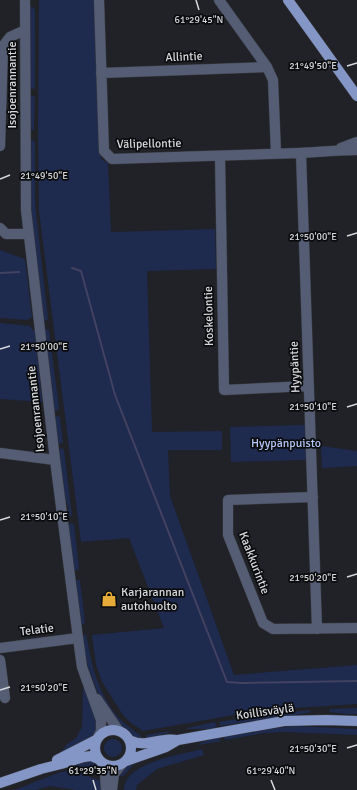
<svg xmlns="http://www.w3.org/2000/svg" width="357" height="790" font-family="Signika,sans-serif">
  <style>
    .green { fill: #1e2a4e }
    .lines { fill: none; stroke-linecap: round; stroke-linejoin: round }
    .stream { stroke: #424261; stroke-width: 2 }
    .minor-casing { stroke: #3a3c41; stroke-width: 11 }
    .major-casing { stroke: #3a3c41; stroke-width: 11 }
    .minor { stroke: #545d74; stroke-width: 10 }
    .major { stroke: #8496c6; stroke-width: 10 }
    .ticks { fill: none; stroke: #d7d9dd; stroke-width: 1.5 }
    .labels { text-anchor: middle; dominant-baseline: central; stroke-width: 3.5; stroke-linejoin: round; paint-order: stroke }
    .street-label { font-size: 12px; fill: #d7d9dd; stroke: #0b0c0e }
    .park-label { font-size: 12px; fill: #b3c5f5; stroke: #0b0c0e }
    .poi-label { font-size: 12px; fill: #d7d9dd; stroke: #0b0c0e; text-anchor: start }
    .ticks-label { font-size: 10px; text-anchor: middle; fill: #d7d9dd; stroke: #0b0c0e; stroke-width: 3.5; stroke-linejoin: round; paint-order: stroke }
  </style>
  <rect width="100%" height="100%" fill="#202228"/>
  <!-- green -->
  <path class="green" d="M39,0H95L101,159L108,163L111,232L215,229L216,269L147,271L152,432L222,431V450H168L170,496L234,675L357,665V704L262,710L143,731L131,723L123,715L102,682L96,665L92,635L164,628L129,538L81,542L39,211L38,126Z
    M29,7H33L35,10V88L33,89H28Z
    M29,95L35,97L34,130H31V125L29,118Z
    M31,140H33L35,143V203L48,319L44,322L29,202L28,156Z
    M0,250L25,259L32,317L27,320L0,318Z
    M0,323L30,326L35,332L42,402L0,399Z
    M45,329H47L49,331L59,408L58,410L54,412L44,332Z
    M58,416L60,417L63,443L58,444L55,417Z
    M306,425V460L231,462L230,427Z
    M321,446L357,451V466L322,468Z
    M62,448L64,450L72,516H69L68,506L64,496L59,449Z
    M70,523H72L74,525L79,568L78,570H75L73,568L68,530Z
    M76,580H80L85,623L81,625Z
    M86,634C92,666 97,692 119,718C125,725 134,730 141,736V740L134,737L117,722L100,699L88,667L82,637L84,635Z
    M83,687C88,697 95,709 98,719C102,739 73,747 59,755L67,744L76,738L82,727Z
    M357,708V714H348L329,712L330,709Z
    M310,710L311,712C281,719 251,721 220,726L219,722L255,716Z
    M215,722L217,727L209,729H187V728Z
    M295,726L357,729V735L284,732L264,733L225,740L224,735L249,731Z
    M169,731L170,732L155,738L146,739V735Z
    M219,737L221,741L199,745L198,744L213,738Z
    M104 748a9 9 0 1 1 18 0a9 9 0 1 1-18 0Z
    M202,749L204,755L157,769L137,785L136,790H124C124,762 181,755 202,749Z
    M145,757L143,761L134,764L123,776L116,777C121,765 134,761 145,757Z
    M86,759C99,762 99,765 103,776H99L85,768L70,764Z
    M75,770C84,773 93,780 103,781V790H76L50,786L35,790H14L61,772Z"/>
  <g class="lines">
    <!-- stream -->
    <path class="stream" d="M72,268L81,271L115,395L227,682L242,683L357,681
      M0,273L19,272"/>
    <defs>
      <path id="minor" d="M25,0L26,210L55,460L78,638L82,667L101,720V731L98,737
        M99,0L104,151L112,159C174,157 237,155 299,153C319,152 338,150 357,150
        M219,0L267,67L273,80L276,153
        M101,73L267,67
        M0,146L3,46L10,37L25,30
        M341,148L357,142
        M301,153L317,629
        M220,156L224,390L309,386
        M0,228L6,234H28
        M0,453L55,460
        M313,497L228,500V535L263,623L273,629L357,628
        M0,648L78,638
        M0,660L5,698
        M97,699L119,731
        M101,762L105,773L106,790
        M112,790L114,774L121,765"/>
      <path id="major" d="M288,0L357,96
        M95 748a18 18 0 1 1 36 0a18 18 0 1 1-36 0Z
        M129,740C144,747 150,741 165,740C169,739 174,740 178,740L284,721L326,720L357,721
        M57,760L96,740
        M126,761L166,747L178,740
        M0,783L41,769L61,764L84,757L91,756L98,759"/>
    </defs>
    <!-- minor casing -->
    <use href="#minor" class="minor-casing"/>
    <!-- major casing -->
    <use href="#major" class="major-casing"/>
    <!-- minor -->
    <use href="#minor" class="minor"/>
    <!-- major -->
    <use href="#major" class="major"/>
  </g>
  <!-- ticks -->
  <path class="ticks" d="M196,0L199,10M347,66L357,63M0,179L10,175M347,236L357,233M0,349L10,346M347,407L357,404M0,520L10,517M347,577L357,574M0,690L10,687M347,748L357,745M93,780L96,790M271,780L275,790"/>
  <!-- icons -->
  <defs>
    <symbol id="shop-bare" viewBox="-9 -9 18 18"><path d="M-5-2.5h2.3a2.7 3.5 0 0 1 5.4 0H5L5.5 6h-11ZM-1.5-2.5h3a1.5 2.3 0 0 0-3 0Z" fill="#e7ac37" stroke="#0b0c0e" stroke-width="2.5" paint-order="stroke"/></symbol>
  </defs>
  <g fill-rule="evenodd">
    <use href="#shop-bare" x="98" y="588" width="22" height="22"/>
  </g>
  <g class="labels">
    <!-- street labels -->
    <g class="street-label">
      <text transform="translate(184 57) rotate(-2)">Allintie</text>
      <text transform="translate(12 85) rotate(-90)">Isojoenrannantie</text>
      <text transform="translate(149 144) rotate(-1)">Välipellontie</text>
      <text transform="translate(209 316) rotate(-91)">Koskelontie</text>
      <text transform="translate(295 367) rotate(-92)">Hyypäntie</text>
      <text transform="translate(36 409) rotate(-96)">Isojoenrannantie</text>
      <text transform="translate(254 563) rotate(69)">Kaakkurintie</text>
      <text transform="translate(37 630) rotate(-7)">Telatie</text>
      <text transform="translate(265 712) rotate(-8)">Koillisväylä</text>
    </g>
    <!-- park labels -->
    <g class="park-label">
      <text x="286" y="443">Hyypänpuisto</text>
    </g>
    <!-- poi labels -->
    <g class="poi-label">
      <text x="121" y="592">Karjarannan<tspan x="121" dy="14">autohuolto</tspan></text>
    </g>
  </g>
  <g class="ticks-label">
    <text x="199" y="23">61°29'45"N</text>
    <text x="313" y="69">21°49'50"E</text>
    <text x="44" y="179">21°49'50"E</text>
    <text x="313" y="240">21°50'00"E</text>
    <text x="44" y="350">21°50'00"E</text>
    <text x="313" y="410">21°50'10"E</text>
    <text x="44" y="520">21°50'10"E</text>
    <text x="313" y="581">21°50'20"E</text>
    <text x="44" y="691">21°50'20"E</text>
    <text x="313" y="752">21°50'30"E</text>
    <text x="93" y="774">61°29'35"N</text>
    <text x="271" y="774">61°29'40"N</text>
  </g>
</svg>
